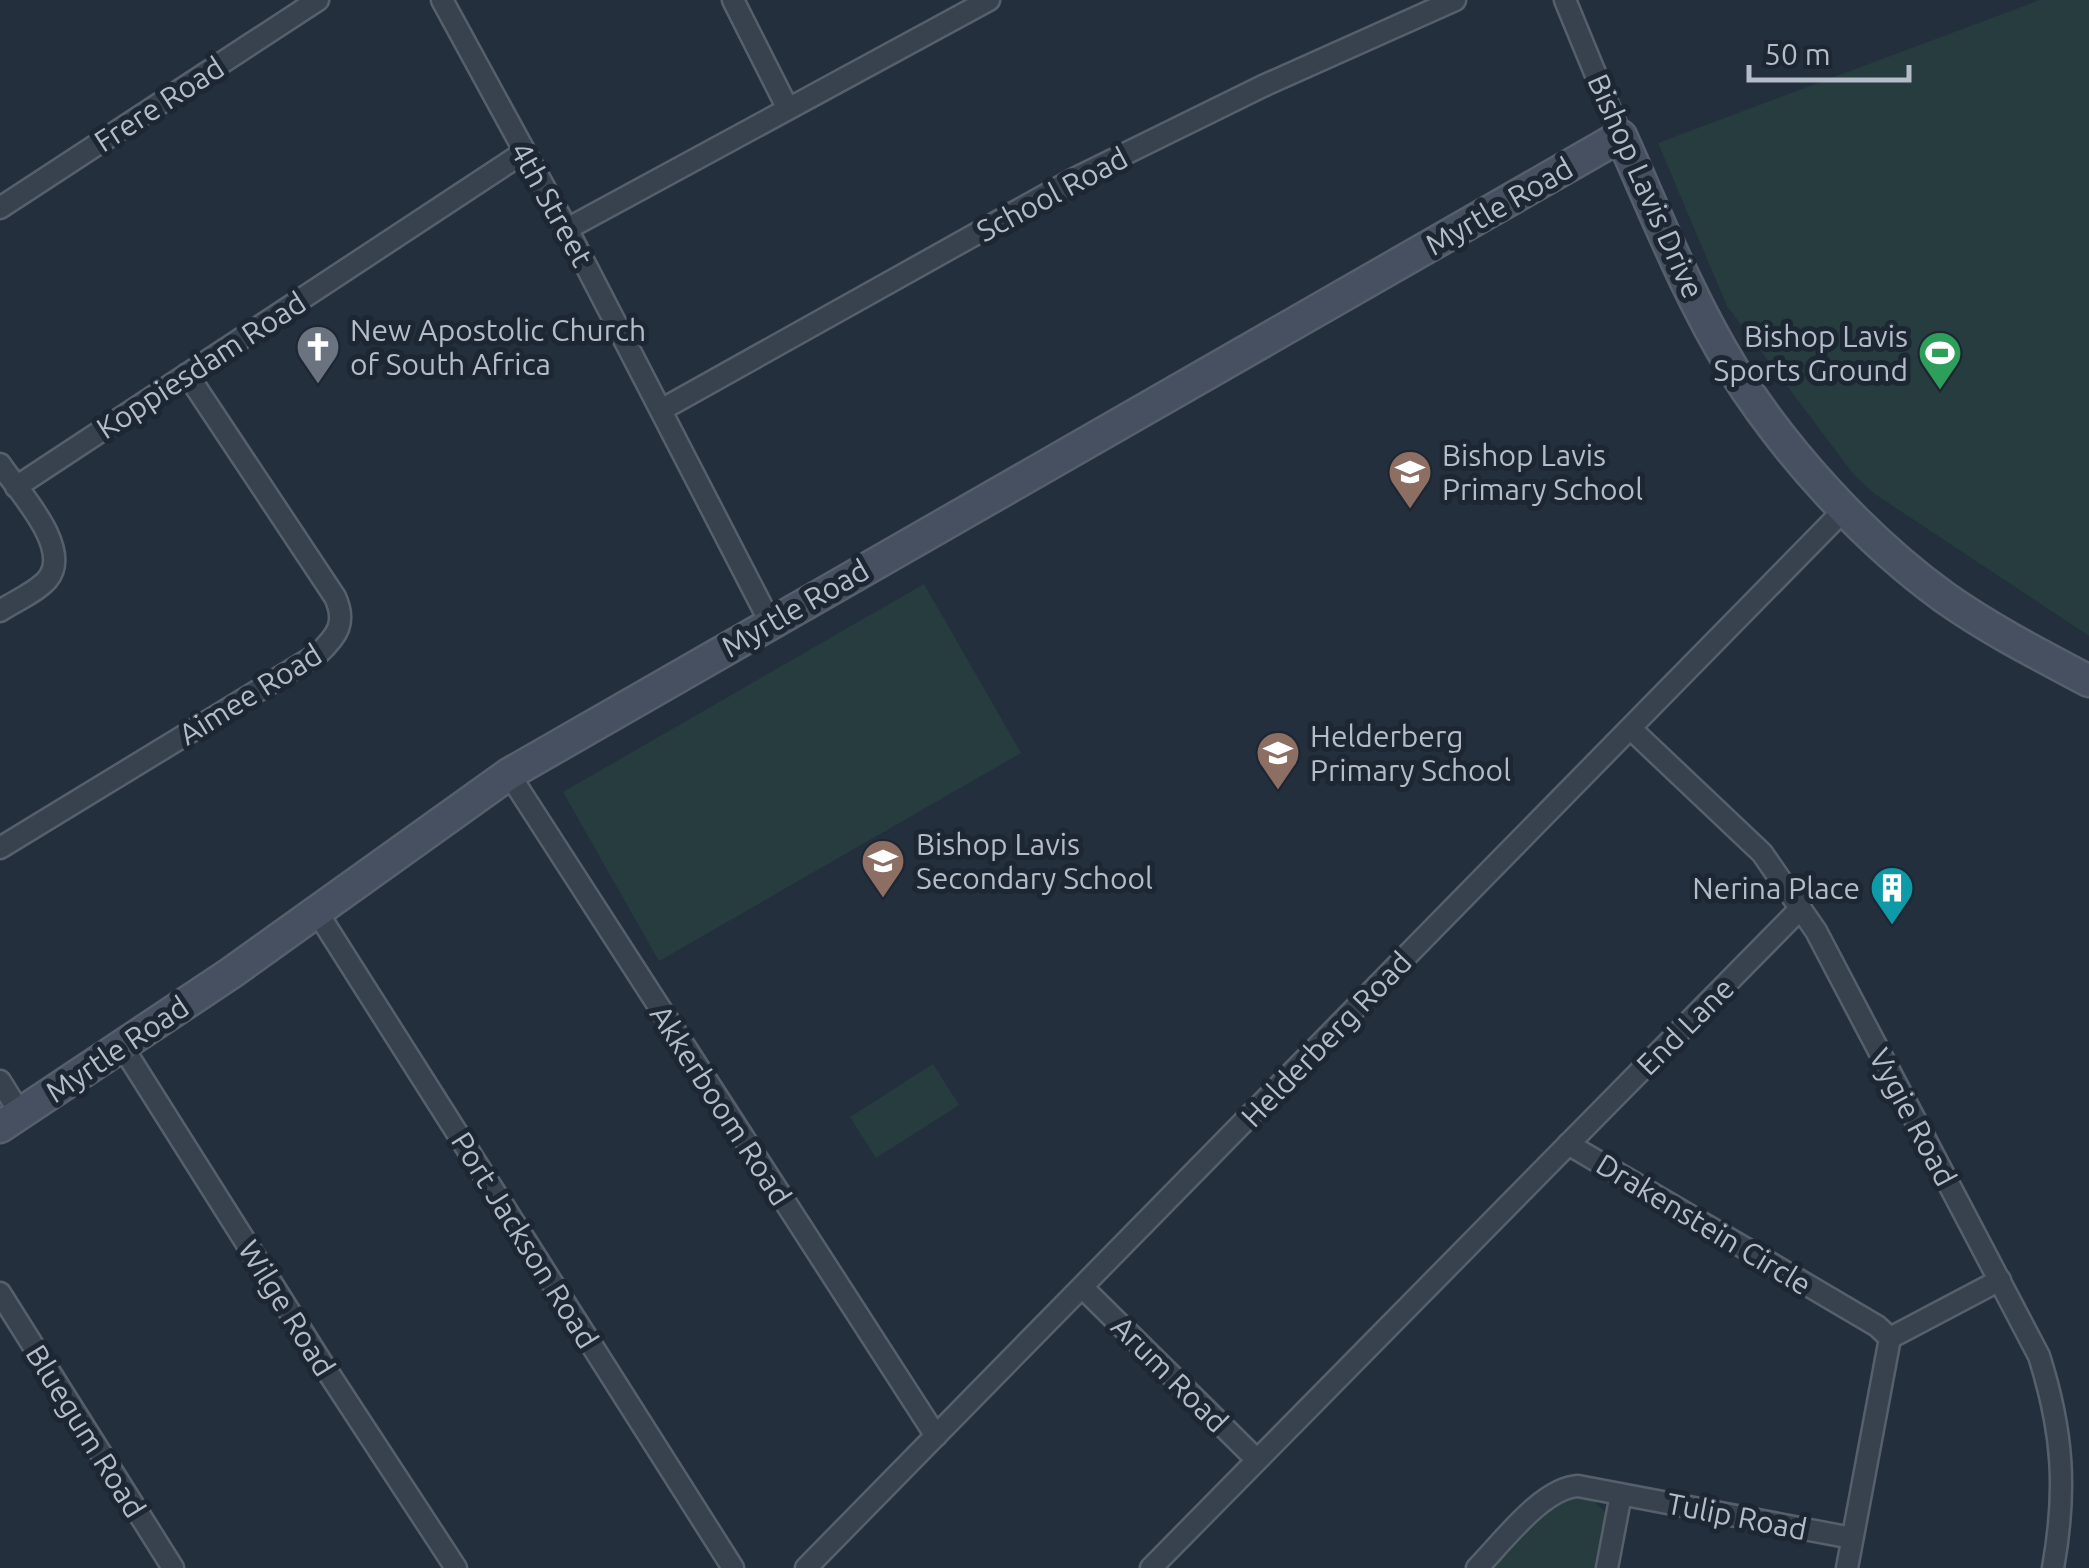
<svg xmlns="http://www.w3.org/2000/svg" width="2089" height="1568" font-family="Ubuntu,sans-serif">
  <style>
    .green { fill: #263c3f }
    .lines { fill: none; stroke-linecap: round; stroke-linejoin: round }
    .street-casing { stroke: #565f6c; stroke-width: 25 }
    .secondary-casing { stroke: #565f6c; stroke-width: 35 }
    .street { stroke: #38414e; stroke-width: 20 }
    .secondary { stroke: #465061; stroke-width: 30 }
    .labels { text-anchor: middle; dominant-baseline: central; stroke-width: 10; stroke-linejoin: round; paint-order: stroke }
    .street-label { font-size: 30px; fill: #b4bcc9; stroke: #1d2633 }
    .poi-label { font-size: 30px; fill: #b4bcc9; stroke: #1d2633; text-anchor: start }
  </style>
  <rect width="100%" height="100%" fill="#242f3e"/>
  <!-- green -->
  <path class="green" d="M2040,0H2089V636L1875,494L1854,475L1727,306L1658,143Z
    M924,584L1021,753L659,961L563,792Z
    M933,1064L959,1105L876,1158L850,1117Z
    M1567,1494L1589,1496L1605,1512L1599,1568H1490L1559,1498Z"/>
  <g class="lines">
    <defs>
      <path id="street" d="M442,0L567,229L770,622
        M733,0L788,109
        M1565,0L1621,136
        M0,208L318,0
        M567,229L989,0
        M661,410L1076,178L1263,86L1455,0
        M0,464C18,491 74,549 47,580C35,593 15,601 0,611
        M16,487L523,153
        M1630,728L1762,853L1816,931L2039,1356C2063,1431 2067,1490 2053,1568
        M509,774L936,1436
        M0,848L318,654C337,636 347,623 335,597L187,374
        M317,912L733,1568
        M122,1046L322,1363L456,1568
        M0,1081L20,1113
        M1568,1144L1877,1326L1890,1338
        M1082,1287L1257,1460
        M0,1293L173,1568
        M1890,1338L2000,1280
        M806,1568L1845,509
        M1151,1568L1801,908
        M1477,1568C1502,1543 1542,1488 1578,1486L1852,1538
        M1607,1568L1621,1494
        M1847,1568L1890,1338"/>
      <path id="secondary" d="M0,1127L231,973L509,774L1621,136C1656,214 1688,296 1733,369C1785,452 1864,539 1944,597C1989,629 2040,655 2089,681"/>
    </defs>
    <!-- street casing -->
    <use href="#street" class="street-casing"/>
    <!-- secondary casing -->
    <use href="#secondary" class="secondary-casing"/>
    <!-- street -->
    <use href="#street" class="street"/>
    <!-- secondary -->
    <use href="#secondary" class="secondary"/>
  </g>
  <!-- icons -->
  <defs>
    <symbol id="church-pin" viewBox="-11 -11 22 30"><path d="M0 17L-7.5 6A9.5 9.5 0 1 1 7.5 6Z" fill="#6b7280" stroke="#1d2633"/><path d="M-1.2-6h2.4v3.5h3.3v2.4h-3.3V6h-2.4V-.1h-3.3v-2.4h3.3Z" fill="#fff"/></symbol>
    <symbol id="stadium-pin" viewBox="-11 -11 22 30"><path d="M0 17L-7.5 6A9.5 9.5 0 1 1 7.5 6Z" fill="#2e9e5b" stroke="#1d2633"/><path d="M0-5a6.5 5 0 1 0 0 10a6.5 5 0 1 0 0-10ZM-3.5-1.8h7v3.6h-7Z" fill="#fff"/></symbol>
    <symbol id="school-pin" viewBox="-11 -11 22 30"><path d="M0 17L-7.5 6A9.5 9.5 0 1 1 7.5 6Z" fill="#8d6e63" stroke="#1d2633"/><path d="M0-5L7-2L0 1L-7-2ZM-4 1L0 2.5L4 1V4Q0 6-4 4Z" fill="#fff"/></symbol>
    <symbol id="building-pin" viewBox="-11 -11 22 30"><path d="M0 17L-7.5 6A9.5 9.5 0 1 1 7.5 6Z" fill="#0f9aa8" stroke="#1d2633"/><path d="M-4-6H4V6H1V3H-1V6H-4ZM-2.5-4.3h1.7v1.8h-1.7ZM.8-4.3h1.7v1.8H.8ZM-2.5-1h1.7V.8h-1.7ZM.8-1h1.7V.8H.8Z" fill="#fff"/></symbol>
  </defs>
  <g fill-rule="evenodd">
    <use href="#church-pin" x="293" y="322" width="50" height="68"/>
    <use href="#stadium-pin" x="1915" y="328" width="50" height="68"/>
    <use href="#school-pin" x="1385" y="447" width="50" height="68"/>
    <use href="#school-pin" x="1253" y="728" width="50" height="68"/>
    <use href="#school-pin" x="858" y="836" width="50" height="68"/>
    <use href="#building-pin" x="1867" y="863" width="50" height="68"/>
  </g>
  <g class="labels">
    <!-- street labels -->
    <g class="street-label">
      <text transform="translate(159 104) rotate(-33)">Frere Road</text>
      <text transform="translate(1646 186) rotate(66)">Bishop Lavis Drive</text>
      <text transform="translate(1052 194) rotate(-28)">School Road</text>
      <text transform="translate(552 204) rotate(61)">4th Street</text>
      <text transform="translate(1499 206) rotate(-30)">Myrtle Road</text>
      <text transform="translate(201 365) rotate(-33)">Koppiesdam Road</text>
      <text transform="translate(795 608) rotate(-30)">Myrtle Road</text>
      <text transform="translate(250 694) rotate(-32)">Aimee Road</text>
      <text transform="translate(1685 1026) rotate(-45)">End Lane</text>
      <text transform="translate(1326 1039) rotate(-46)">Helderberg Road</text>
      <text transform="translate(117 1049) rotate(-34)">Myrtle Road</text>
      <text transform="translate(721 1105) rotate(57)">Akkerboom Road</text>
      <text transform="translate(1913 1117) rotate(62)">Vygie Road</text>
      <text transform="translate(1704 1224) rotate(31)">Drakenstein Circle</text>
      <text transform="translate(525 1240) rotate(58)">Port Jackson Road</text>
      <text transform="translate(287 1308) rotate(58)">Wilge Road</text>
      <text transform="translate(1170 1374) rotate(45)">Arum Road</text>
      <text transform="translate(86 1431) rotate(58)">Bluegum Road</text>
      <text transform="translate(1737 1516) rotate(11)">Tulip Road</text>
    </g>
    <!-- poi labels -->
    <g class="poi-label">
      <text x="350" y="330">New Apostolic Church<tspan x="350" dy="34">of South Africa</tspan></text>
      <text x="1908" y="336" text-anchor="end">Bishop Lavis<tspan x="1908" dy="34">Sports Ground</tspan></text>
      <text x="1442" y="455">Bishop Lavis<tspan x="1442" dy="34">Primary School</tspan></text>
      <text x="1310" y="736">Helderberg<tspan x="1310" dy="34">Primary School</tspan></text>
      <text x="916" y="844">Bishop Lavis<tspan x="916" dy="34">Secondary School</tspan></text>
      <text x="1860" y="888" text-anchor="end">Nerina Place</text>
    </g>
  </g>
  <!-- scale -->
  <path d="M1749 65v15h160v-15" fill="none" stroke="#b4bcc9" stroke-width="5"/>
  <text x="1764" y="65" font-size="30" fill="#b4bcc9" stroke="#1d2633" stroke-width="8" paint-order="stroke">50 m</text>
</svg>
